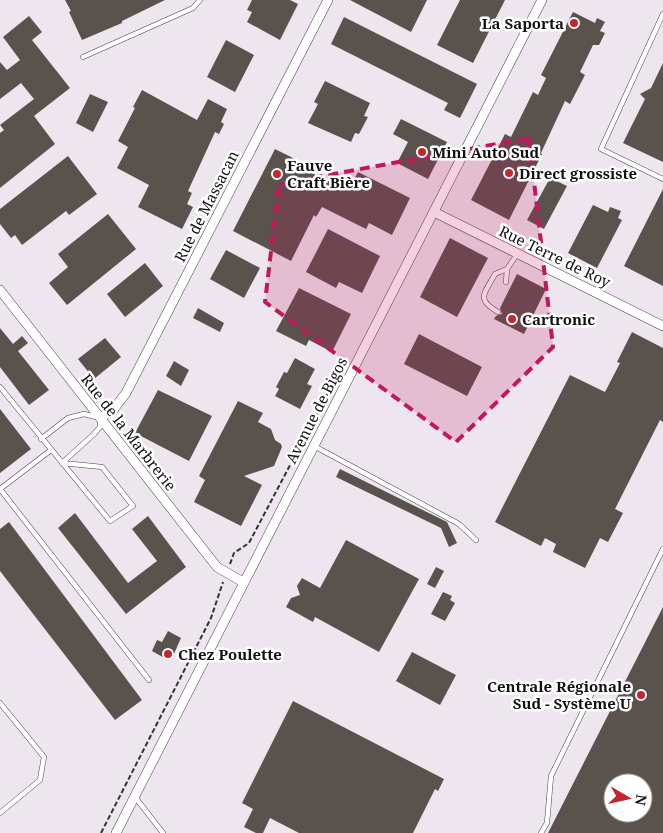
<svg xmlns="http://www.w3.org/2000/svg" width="663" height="833" font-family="'Noto Serif',serif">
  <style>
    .industrial { fill: #eee6ef; fill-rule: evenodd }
    .building { fill: #5a524d; fill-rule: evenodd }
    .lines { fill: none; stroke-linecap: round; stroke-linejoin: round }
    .lane-casing { stroke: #444; stroke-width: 5.5 }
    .street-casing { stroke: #444; stroke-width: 10 }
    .path { stroke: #333; stroke-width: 2; stroke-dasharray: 5 2.5; stroke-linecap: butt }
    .lane { stroke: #fff; stroke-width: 4.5 }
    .street { stroke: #fff; stroke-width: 9 }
    .marked { fill: #c2185b; fill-opacity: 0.2; stroke: #c2185b; stroke-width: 4; stroke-dasharray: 10 6; stroke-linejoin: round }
    .poi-dot { fill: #c4262e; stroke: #fff; stroke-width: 2 }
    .labels { text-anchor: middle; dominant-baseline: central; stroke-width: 5; stroke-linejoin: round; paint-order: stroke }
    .poi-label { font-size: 15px; font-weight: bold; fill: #111; stroke: #fff; text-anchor: start }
    .street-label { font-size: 15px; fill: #111; stroke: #fff }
  </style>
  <rect width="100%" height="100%" fill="#fffdf5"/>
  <!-- industrial -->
  <path class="industrial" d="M0,0H663V833H0ZM613,783H643V813H613Z"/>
  <!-- building -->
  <path class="building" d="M65,0H165L122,21V23L82,40L69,12L71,11Z
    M252,0H290L298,4L280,40L247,22L252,12L247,10Z
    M350,0H427L411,32Z
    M460,0H505L473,63L437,45Z
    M573,12L595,23L597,18L605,22L600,31L605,33L599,45H593L580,72L585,75L570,104L565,101L541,153L542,154L509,220L471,200L505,134L511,137L533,92L538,95L546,78L541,75Z
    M29,16L42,32L32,40L70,88L34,116L55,144L0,188V133L4,130L0,125L34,99L21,83L0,99V62L7,70L20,60L3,37Z
    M344,17L477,84L460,118L444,110L448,103L331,44Z
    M226,40L254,55L235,92L207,77Z
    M663,63V162L623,143L645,99L640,94L651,88Z
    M325,81L370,103L364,116L368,117L359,134L355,133L351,142L308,123L318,104L314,102Z
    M142,90L197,120L208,99L227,109L221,122L224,124L219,134L215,132L188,191L192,193L187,204L193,207L182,229L138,207L149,185L117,168L128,147L118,141L135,108L133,107Z
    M90,94L108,102L93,132L76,123Z
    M401,119L447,142L428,179L397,163L408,142L393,134Z
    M275,149L297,160L298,166L348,191L358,172L410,198L392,235L369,223L366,229L322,207L316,217L314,215L291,261L233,231Z
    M68,156L97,194L69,215L66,211L22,245L15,235L11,238L0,224V209Z
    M550,178L567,186L544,229L527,220Z
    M663,189V286L624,266Z
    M593,205L608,212L610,207L621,211L618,218L622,220L597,268L568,253Z
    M108,214L136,249L67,305L49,283L68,267L58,254Z
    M328,229L380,256L362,293L339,282L336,288L306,272Z
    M450,238L488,258L457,317L420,297Z
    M226,250L260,268L244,298L210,279Z
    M145,263L163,286L125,317L107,294Z
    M517,274L546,289L524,334L494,319L496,316L502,314L500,308Z
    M299,288L351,314L332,352L309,340L306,346L276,331Z
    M198,308L224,323L220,332L193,318Z
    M0,328L13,344L22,336L28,343L18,351L49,390L29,405L0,367Z
    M632,332L663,348V422L660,420L615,509L623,513L608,542L600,538L585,568L553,552L556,544L545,538L541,546L495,522L570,375L605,392L620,363L617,362Z
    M419,334L482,367L467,396L404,364Z
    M105,338L121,357L94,379L78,359Z
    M295,358L315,369L307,384L312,386L300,409L275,396L279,389L276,387L284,372L287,373Z
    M174,361L189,370L181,386L166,376Z
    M158,390L212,416L189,461L135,433Z
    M238,401L263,413L258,422L271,429L275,440L281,444L282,447L274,466L244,476L262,485L241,526L194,502L205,480L199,476Z
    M0,409L31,449L0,473Z
    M340,469L447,522L457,543L449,547L441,528L336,477Z
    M75,513L128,583L157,561L132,529L148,516L186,567L126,614L58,528Z
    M9,522L142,700L115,720L0,571V529Z
    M346,540L419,579L379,652L315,617L313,622L286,607L291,598L300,595L297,586L302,578L320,588Z
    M436,567L444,571L435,588L427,584Z
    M443,592L452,596L450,600L455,603L445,621L431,614Z
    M663,607V833H548ZM613,783H643V813H613Z
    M168,631L181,638L173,656L171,655L168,660L152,651L157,640L162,642Z
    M412,652L456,675L440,705L396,681Z
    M293,701L444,779L438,791L435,789L413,833H299L270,818L263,833H256L244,827L253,809L242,803Z"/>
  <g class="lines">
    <defs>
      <path id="lane" d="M663,14L601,149L663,179
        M83,57L193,8L200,0
        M506,282L507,269
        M498,312C475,299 485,293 495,274L507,269L518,253
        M0,387L110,521L133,506L102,467L62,463
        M41,439L68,418L84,414L100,418V427L94,434L62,463
        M314,446L459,524L476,540
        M0,489L149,680
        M0,489L51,450
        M0,703L44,757L40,780L0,813
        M135,797L163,833
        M541,833L547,823L551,776L663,549"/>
      <path id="street" d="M434,212L663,326
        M0,290L217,567L243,582
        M100,418L113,410L126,393L328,0
        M116,833L542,0"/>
    </defs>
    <!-- lane casing -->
    <use href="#lane" class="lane-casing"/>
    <!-- street casing -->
    <use href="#street" class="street-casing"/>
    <!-- path -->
    <path class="path" d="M230,564L234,553L249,543L346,359
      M101,833L211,618L223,582"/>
    <!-- lane -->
    <use href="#lane" class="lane"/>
    <!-- street -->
    <use href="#street" class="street"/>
  </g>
  <!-- marked area -->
  <path class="marked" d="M529,138L553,347L456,442L265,302L279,184Z"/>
  <!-- markers -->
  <g class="poi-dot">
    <circle cx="574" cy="23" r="5"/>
    <circle cx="422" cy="152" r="5"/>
    <circle cx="509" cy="173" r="5"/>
    <circle cx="277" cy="174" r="5"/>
    <circle cx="512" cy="319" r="5"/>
    <circle cx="168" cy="654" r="5"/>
    <circle cx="641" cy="695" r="5"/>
  </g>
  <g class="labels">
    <!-- poi labels -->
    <g class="poi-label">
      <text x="564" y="23" text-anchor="end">La Saporta</text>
      <text x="432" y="152">Mini Auto Sud</text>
      <text x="287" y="165">Fauve<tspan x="287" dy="17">Craft Bière</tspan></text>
      <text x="519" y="173">Direct grossiste</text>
      <text x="522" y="319">Cartronic</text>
      <text x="178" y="654">Chez Poulette</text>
      <text x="631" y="686" text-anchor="end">Centrale Régionale<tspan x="631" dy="17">Sud - Système U</tspan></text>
    </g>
    <!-- street labels -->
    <g class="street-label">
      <text transform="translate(206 206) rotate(-63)">Rue de Massacan</text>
      <text transform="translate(555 256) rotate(26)">Rue Terre de Roy</text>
      <text transform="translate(316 410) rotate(-63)">Avenue de Bigos</text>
      <text transform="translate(129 432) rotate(52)">Rue de la Marbrerie</text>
    </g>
  </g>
  <!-- north arrow -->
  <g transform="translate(628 798) rotate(99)"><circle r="24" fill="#ffffff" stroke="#a0a0a0"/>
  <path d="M0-4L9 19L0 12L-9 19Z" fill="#c4262e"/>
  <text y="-8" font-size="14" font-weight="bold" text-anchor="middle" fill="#111111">N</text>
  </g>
</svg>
